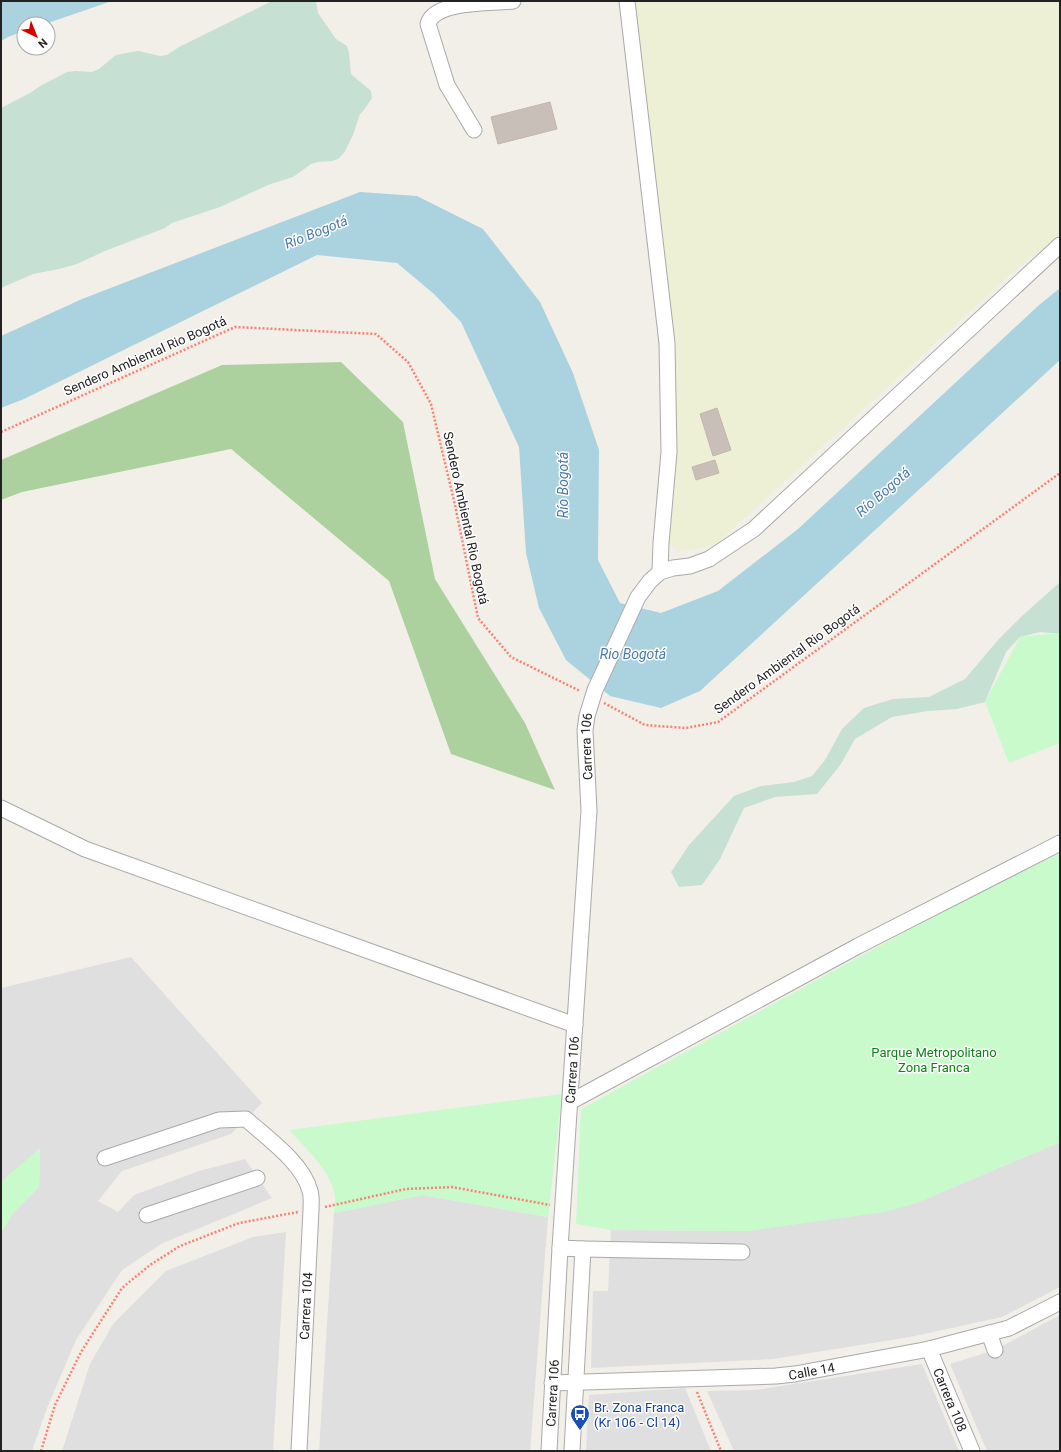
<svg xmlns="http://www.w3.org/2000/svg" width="1061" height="1452" font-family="Roboto,sans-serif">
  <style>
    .residential { fill: #e0dfdf }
    .farmland { fill: #eef0d5 }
    .forest { fill: #add19e }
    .wetland { fill: #c6e0d4 }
    .park { fill: #c8facc }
    .water { fill: #aad3df }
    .building { fill: #c7bfb8; stroke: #c4b6ab }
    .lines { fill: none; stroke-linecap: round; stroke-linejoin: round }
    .minor-casing { stroke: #a9a9a9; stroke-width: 17 }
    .path { stroke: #fa8072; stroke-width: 2.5; stroke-dasharray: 2 2; stroke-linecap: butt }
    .minor { stroke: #fff; stroke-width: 15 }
    .labels { text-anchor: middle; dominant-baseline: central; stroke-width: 3; stroke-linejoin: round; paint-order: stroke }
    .street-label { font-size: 13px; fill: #222; stroke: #fff }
    .park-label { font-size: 13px; fill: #0c8416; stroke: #fff }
    .transit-label { font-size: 13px; fill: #164399; stroke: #fff; text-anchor: start }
    .water-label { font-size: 14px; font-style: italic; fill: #4a7aab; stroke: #fff }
  </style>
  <rect width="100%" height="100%" fill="#f2efe9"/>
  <!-- residential -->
  <path class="residential" d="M131,957L262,1103L231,1134L122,1171L98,1201L118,1212L134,1195L199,1171L245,1159L272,1198L161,1244L122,1270L76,1340L47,1408L32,1451H1V1233L13,1213L39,1187L40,1149L1,1182V988Z
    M1060,1142V1287L1002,1317L910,1337L773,1359L591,1368L593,1291H608L611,1230L748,1231L916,1203Z
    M422,1195L548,1217L530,1451H319L334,1213Z
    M286,1232L273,1451H62L90,1364L113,1324L166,1271L253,1237Z
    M1060,1315V1451H987L950,1364L995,1350Z
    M922,1364L959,1451H734L707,1391L756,1390Z
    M685,1388L711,1451H586L589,1395Z"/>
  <!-- farmland -->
  <path class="farmland" d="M630,1H1060V235L1009,276L715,545L678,552L667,540L674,502V494L671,495L672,475Z"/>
  <!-- forest -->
  <path class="forest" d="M341,362L403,422L435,579L525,723L555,790L451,754L389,581L231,449L22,492L1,500V460L222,365Z"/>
  <!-- wetland -->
  <path class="wetland" d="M272,1H316L318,13L336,39L347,46L349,53L351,74L371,91L372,98L364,110L360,114L353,135L344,153L338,159L332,161L318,162L311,164L293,177L268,185L220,207L172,223L165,228L105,251L77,264L59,269L33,274L1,288V108L30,93L42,85L67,72L76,71L92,72L99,69L116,55L132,52L139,51L160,56L167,55L179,47Z
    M1060,582V634L1040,632L1020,637L1006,652L985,702L957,709L928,711L892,717L855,739L841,764L817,794L775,797L744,808L720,859L702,885L679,887L671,872L689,845L734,796L761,786L794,782L812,776L825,760L842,729L864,708L893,699L929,697L965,679L998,640L1021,617Z"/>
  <!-- park -->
  <path class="park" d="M1058,633L1060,634V743L1009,763L985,702L1020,637Z
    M1058,854L1060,858V1142L916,1203L885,1212L748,1231L611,1230L576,1224L581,1109L956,904Z
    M562,1094L548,1217L422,1195L334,1213C334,1208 336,1202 335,1197C331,1170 306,1149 289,1130Z
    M40,1148L39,1187L13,1213L1,1233V1182Z"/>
  <!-- water -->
  <path class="water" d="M1,1H112L45,24H24V31L8,37L1,41Z
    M360,192L417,196L483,229L540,302L573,373L599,450L598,560L620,603L661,613L718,591L798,529L1038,306L1060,288V360L700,691L661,708L610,696L566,660L539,608L526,553L519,447L461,322L434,294L397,263L317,255L24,399L1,408V336L82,299Z"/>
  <!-- building -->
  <path class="building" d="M550,102L557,129L498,144L491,117Z
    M717,408L731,450L713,456L700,414Z
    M715,460L719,473L696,480L692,467Z"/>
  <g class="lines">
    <defs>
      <g id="minor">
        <path d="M627,1L667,343L669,452L661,543L660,572"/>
        <path d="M474,130L447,85L428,24C435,0 491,4 513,1"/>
        <path d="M1,808L85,849L575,1025"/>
        <path d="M570,1102L858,946L1060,843"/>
        <path d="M105,1158L219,1120L246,1119C267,1138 303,1163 310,1191C312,1197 311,1204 311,1210L299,1451"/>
        <path d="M147,1215L257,1178"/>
        <path d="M560,1248L583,1249L572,1451"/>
        <path d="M583,1249L742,1252"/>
        <path d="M989,1333L995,1350"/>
        <path id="s1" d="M929,1349L972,1451"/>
        <path id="s2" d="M552,1383L776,1376L795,1374L929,1349L1009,1328L1060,1302"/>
        <path id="s3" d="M549,1451L560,1248L589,811L585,730L587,716L595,690L638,597L650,581L660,572L673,568L690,566L709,559L754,529L1060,245"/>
      </g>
    </defs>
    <!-- minor casing -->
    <use href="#minor" class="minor-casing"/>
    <!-- path -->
    <path class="path" d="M1,432L235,327L376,334L408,362L431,404L455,505L478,618L511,657L580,691
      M604,703L645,725L686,728L718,722L1060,473
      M325,1207L406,1189L452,1187L550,1205
      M697,1392L721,1451
      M41,1451L55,1405L81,1352L122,1288L150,1265L180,1246L239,1223L298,1212"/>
    <!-- minor -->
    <use href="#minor" class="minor"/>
  </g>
  <!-- icons -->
  <defs>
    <symbol id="bus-pin" viewBox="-11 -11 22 30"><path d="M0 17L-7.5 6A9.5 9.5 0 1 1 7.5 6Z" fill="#1a4fb4" stroke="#fff"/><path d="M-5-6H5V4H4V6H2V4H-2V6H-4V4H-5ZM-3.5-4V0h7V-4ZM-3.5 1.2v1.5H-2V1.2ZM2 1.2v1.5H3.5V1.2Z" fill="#fff"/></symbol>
  </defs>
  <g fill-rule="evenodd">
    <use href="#bus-pin" x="569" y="1403" width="22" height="30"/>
  </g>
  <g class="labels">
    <!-- street labels -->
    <g class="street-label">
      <text transform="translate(145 356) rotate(-24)">Sendero Ambiental Rio Bogotá</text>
      <text transform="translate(466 518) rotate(78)">Sendero Ambiental Rio Bogotá</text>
      <text transform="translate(787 659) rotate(-36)">Sendero Ambiental Rio Bogotá</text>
      <text stroke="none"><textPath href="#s3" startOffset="706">Carrera 106</textPath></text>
      <text stroke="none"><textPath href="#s3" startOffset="382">Carrera 106</textPath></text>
      <text transform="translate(306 1306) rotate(-87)">Carrera 104</text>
      <text stroke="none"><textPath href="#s2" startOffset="260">Calle 14</textPath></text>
      <text stroke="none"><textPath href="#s3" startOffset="58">Carrera 106</textPath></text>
      <text stroke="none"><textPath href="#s1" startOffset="55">Carrera 108</textPath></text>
    </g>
    <!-- park labels -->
    <g class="park-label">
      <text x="934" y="1052">Parque Metropolitano<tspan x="934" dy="15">Zona Franca</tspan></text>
    </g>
    <!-- transit labels -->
    <g class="transit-label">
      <text x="594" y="1407">Br. Zona Franca<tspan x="594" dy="15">(Kr 106 - Cl 14)</tspan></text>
    </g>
    <!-- water labels -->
    <g class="water-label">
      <text transform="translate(316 232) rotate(-22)">Río Bogotá</text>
      <text transform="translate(563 485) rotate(-90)">Río Bogotá</text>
      <text transform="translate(883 492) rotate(-41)">Río Bogotá</text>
      <text x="633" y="654">Rio Bogotá</text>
    </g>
  </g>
  <!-- border -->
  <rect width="1061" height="1452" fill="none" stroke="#222222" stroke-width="4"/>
  <!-- north arrow -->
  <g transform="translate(36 36) rotate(137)"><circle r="19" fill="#ffffff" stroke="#a7a7a7"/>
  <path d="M0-3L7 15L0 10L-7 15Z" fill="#d40000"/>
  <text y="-6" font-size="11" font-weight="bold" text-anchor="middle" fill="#222222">N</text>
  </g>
</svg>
